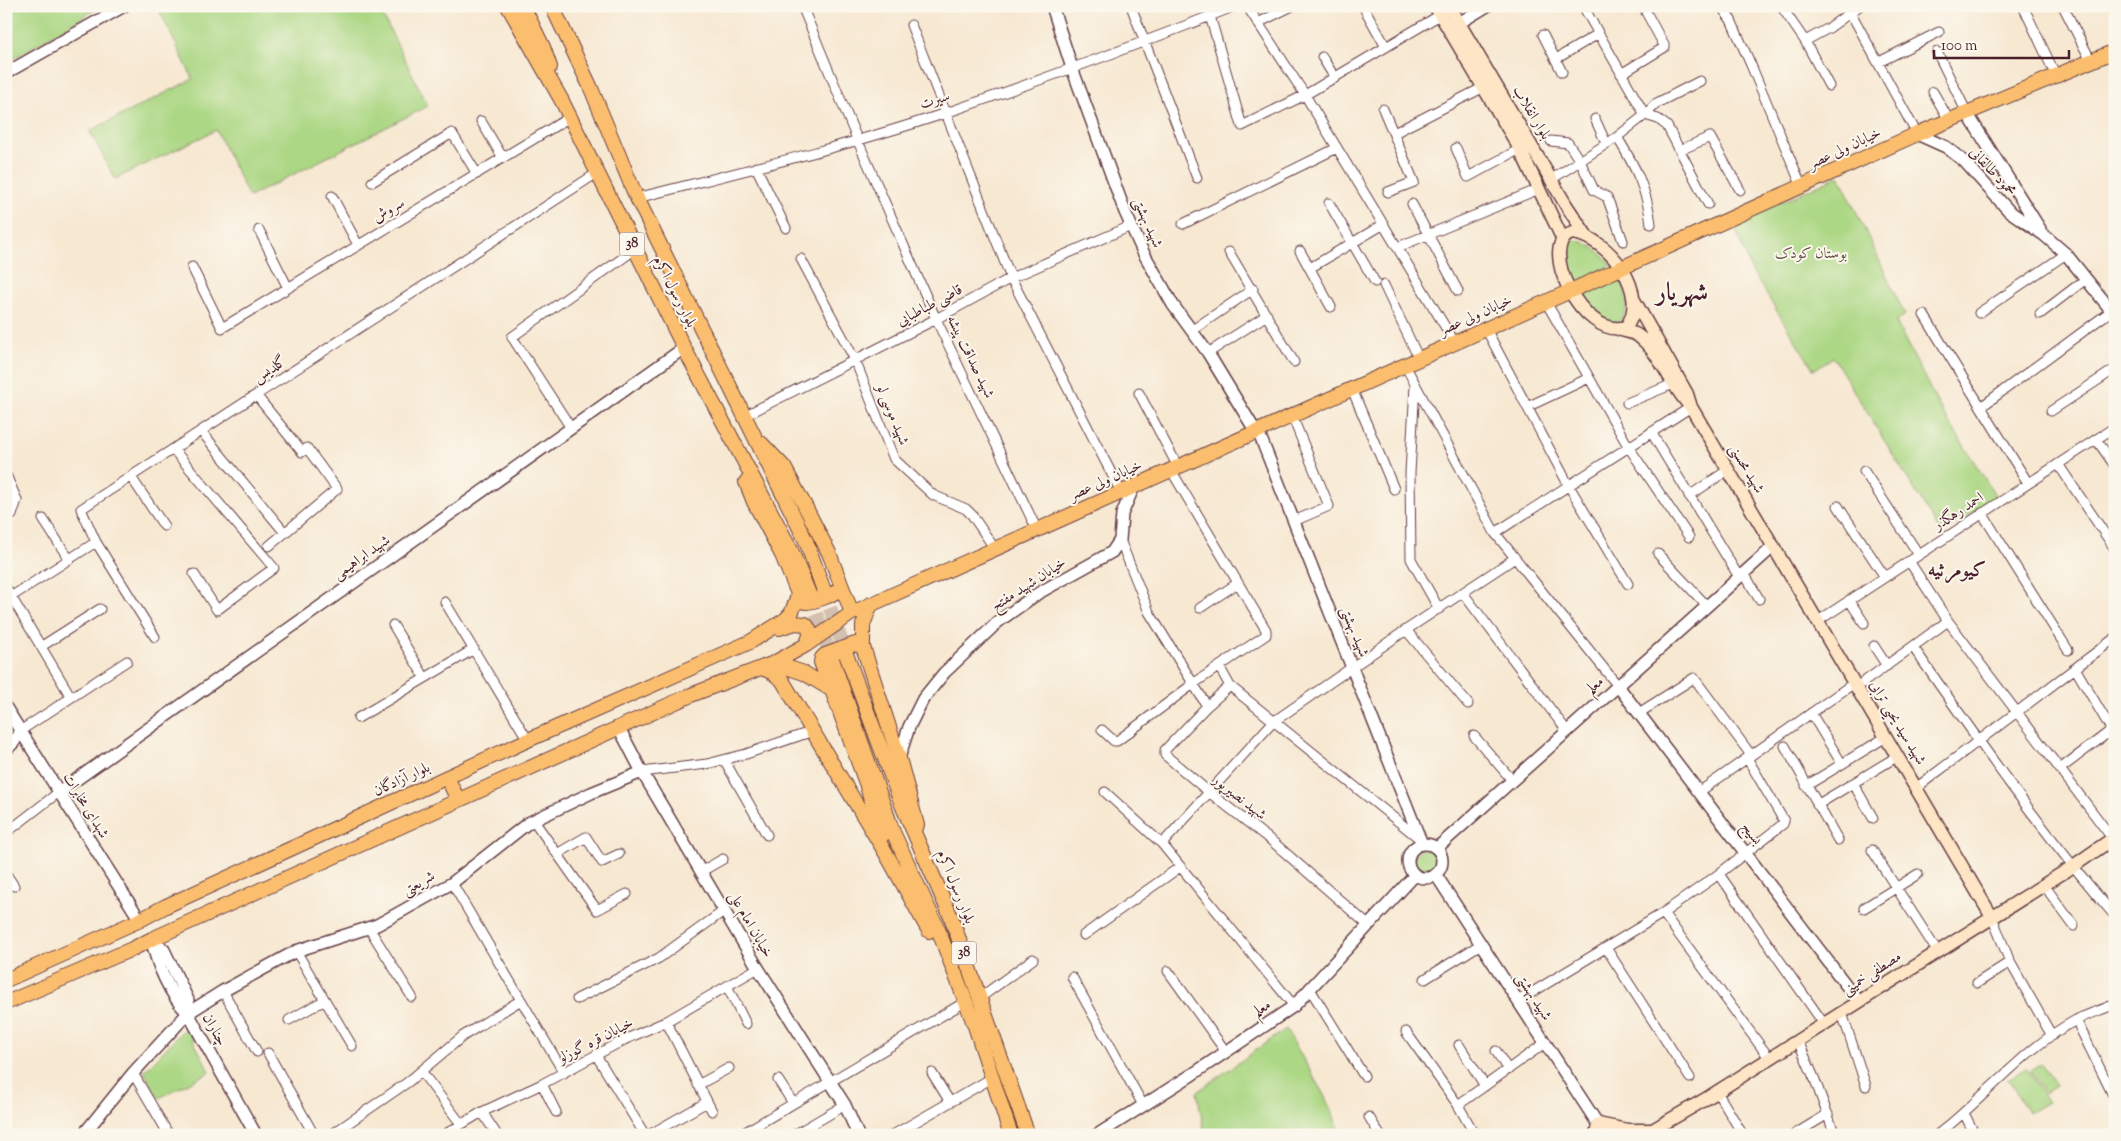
<svg xmlns="http://www.w3.org/2000/svg" width="2121" height="1141" font-family="'Sorts Mill Goudy',Amiri,serif">
  <style>
    .green { fill: #acd784; stroke: #7b7b58 }
    .lines { fill: none; stroke-linecap: round; stroke-linejoin: round }
    .primary-tunnel { stroke: #d4c0b1; stroke-width: 14; stroke-dasharray: 14 7; stroke-linecap: butt }
    .minor-casing { stroke: #643d44; stroke-width: 11 }
    .tertiary-casing { stroke: #643d44; stroke-width: 14 }
    .secondary-casing { stroke: #643d44; stroke-width: 15 }
    .primary-casing { stroke: #643d44; stroke-width: 16 }
    .minor { stroke: #fff; stroke-width: 9 }
    .tertiary { stroke: #fff; stroke-width: 11 }
    .secondary { stroke: #fde5c5; stroke-width: 12 }
    .primary { stroke: #fbbe6e; stroke-width: 14 }
    .labels { text-anchor: middle; dominant-baseline: central; stroke-width: 4; stroke-linejoin: round; paint-order: stroke }
    .shield { fill: #fbf7ec; stroke: #7f6065; stroke-width: 1 }
    .shield-label { font-size: 14px; font-weight: bold; fill: #4a1f2b }
    .street-label { font-size: 15px; fill: #4a1f2b; stroke: #fbf7ec }
    .park-label { font-size: 15px; fill: #675646; stroke: #fbf7ec }
    .district-label { font-size: 20px; font-weight: bold; fill: #4a1f2b; stroke: #fbf7ec }
    .town-label { font-size: 25px; font-weight: bold; fill: #4a1f2b; stroke: #fbf7ec }
  </style>
  <rect width="100%" height="100%" fill="#fbf7ec"/>
  <filter id="ink" filterUnits="userSpaceOnUse"><feTurbulence type="fractalNoise" baseFrequency=".02" numOctaves="2"/><feDisplacementMap in="SourceGraphic" scale="10" xChannelSelector="R" yChannelSelector="G"/><feConvolveMatrix kernelMatrix="1 2 1 2 8 2 1 2 1" color-interpolation-filters="sRGB"/></filter>
  <filter id="wash" filterUnits="userSpaceOnUse"><feTurbulence type="fractalNoise" baseFrequency=".0096" numOctaves="4" result="noise"/><feDisplacementMap in="SourceGraphic" scale="20" xChannelSelector="R" yChannelSelector="G"/><feGaussianBlur stdDeviation="1.12" result="paint"/><feColorMatrix in="noise" values="0 0 0 0 0 0 0 0 0 0 0 0 0 0 0 0 0 1.4 0 .05"/><feComposite in="paint" operator="in"/></filter>
  <g filter="url(#wash)">
    <rect width="100%" height="100%" fill="#f7e8d2"/>
    <!-- green -->
    <path class="green" d="M6,6H101L6,63Z
      M157,6H378L428,106L249,197L216,130L115,179L90,131L193,79Z
      M1839,175L1905,315L1896,322L1939,406L1997,498L1941,533L1833,357L1814,370L1751,270L1734,225Z
      M1574,240C1591,242 1601,253 1612,265L1573,283C1568,269 1558,250 1574,240Z
      M1618,275C1626,291 1634,311 1616,323C1599,318 1590,308 1580,294Z
      M1414 861a12 12 0 1 1 24 0a12 12 0 1 1-24 0Z
      M186,1027L210,1072L159,1098L144,1072Z
      M1286,1029L1324,1095L1342,1135H1205L1197,1092Z
      M2041,1064L2056,1086L2045,1093L2030,1071Z
      M2026,1068L2048,1102L2029,1113L2008,1079Z"/>
  </g>
  <g filter="url(#ink)">
    <g class="lines">
      <!-- primary-tunnel -->
      <path class="primary-tunnel" d="M823,588L846,654
        M809,594L832,659"/>
      <defs>
        <path id="minor" d="M802,6L857,139L936,319L1037,530
          M1131,6L1197,178
          M1247,6L1305,95L1455,343
          M1363,6L1386,47
          M1583,6L1645,115
          M1721,6L1731,20L1751,65L1802,187
          M1781,6L1805,41L1829,86
          M1847,6L1917,134
          M2023,6L2056,76
          M2063,6L2091,61
          M1725,12L1733,6
          M1210,16L1242,126L1305,95L1440,15
          M1258,23L1292,6
          M911,25L1011,278L1121,492
          M1543,35L1562,72
          M1805,41L1829,28L1859,6
          M1937,52L1967,113
          M2110,53L2115,62
          M1322,57L1335,78
          M1556,59L1598,34
          M1879,62L1939,32
          M1621,74L1665,47L1646,12
          M1933,92L1949,120
          M1383,109L1414,182L1388,192
          M1645,115L1658,119L1667,126L1708,204
          M1595,119L1606,143
          M481,121L503,158
          M1394,133L1484,87
          M1617,137C1635,166 1647,189 1651,224
          M1551,141L1568,143L1580,161L1594,190L1607,197L1623,241
          M1456,148L1468,177L1520,149
          M1680,150L1710,137L1740,190
          M756,167L786,228
          M1552,179L1617,137L1645,115L1657,103L1700,81
          M372,182L452,133L477,174
          M332,196L358,245
          M637,198C739,172 844,147 943,114C1041,80 1139,45 1235,6
          M1329,203L1375,282
          M1412,204L1458,291
          M1183,224L1337,148
          M259,230L288,288
          M1398,247L1539,189
          M1300,251L1331,307
          M1229,252L1294,362
          M801,259L855,360L894,459L933,495L966,509L972,515L995,549
          M192,267L222,328L570,117
          M1310,268L1384,224
          M1384,285L1419,359
          M1546,302L1628,446L1689,537
          M1979,313L2066,254
          M2040,314L2086,279
          M1924,315L2028,483
          M1486,329L1569,486L1628,584
          M1191,331L1253,289
          M1208,353L1267,315
          M1405,365L1495,533L1618,686
          M1415,386L1410,473L1411,559L1439,609
          M1352,389L1394,489
          M1139,393L1178,467
          M256,395L302,452L307,448L337,489L269,546
          M1627,403L1673,384
          M1527,407L1589,378
          M1981,407L2115,308
          M2051,411L2115,369
          M744,416L936,319L1011,278L1131,226
          M1292,416L1329,506L1294,521
          M571,428L512,337L634,250
          M201,431L285,533
          M1651,432L1739,577
          M2096,439L2115,466
          M173,449L274,568L217,610L194,574
          M2058,464L2115,549
          M1864,471L1919,555
          M6,475L17,500L12,515L6,519
          M131,477L164,526
          M1689,496L1728,470
          M1838,506L1885,577
          M1982,513L2068,650
          M43,519L69,559
          M1495,533L1691,407
          M1120,540L1149,612L1207,706
          M1658,554L1707,606
          M1909,561L1948,621L2112,838
          M1744,573L1759,599
          M6,588L71,697
          M1463,593L1567,731
          M6,600L96,542
          M1849,600L1864,623
          M445,602L528,740
          M1200,608L1238,583
          M1818,621L2115,427
          M393,625L425,678
          M1406,630L1468,704
          M155,637L96,542L81,509L597,173
          M42,646L100,609
          M1874,646L1887,666
          M1913,647C1977,739 2041,831 2115,916
          M1220,668L1230,686L1420,839
          M1230,686L1207,706L1165,750V755L1210,793L1273,842L1368,925
          M1857,687L1948,621
          M1639,713L1694,678L1751,755
          M1811,713L1842,764
          M358,718L474,649
          M1102,730L1114,741H1117L1193,684L1266,635V630L1171,470
          M20,731L127,661
          M1474,736L1512,780
          M1785,746L1838,840
          M724,760L767,835
          M2060,769L2109,732L2111,729L2075,668
          M642,772L707,764L746,754L813,731
          M1853,783L1873,818
          M1806,786L1886,737
          M1916,788L2115,638
          M1105,792L1162,844L1294,1006
          M1699,792L1854,683
          M1817,805L1898,756
          M534,821L597,910L627,894
          M6,833L59,792
          M1162,844L1273,722L1406,630L1515,558
          M1872,850L1937,951
          M557,854L586,837L602,862L619,854
          M702,871L723,859
          M6,874L14,886
          M1719,874L1824,1024
          M452,883L564,1073
          M2044,885L2074,926
          M1864,908L1918,874
          M1663,913L1770,1059
          M1992,917L2010,962L2052,1036
          M369,928L412,997
          M1084,935L1180,867
          M1606,948L1690,1078
          M296,951L352,1046
          M1168,971L1226,1052
          M1072,977L1143,1105
          M1425,979L1481,944
          M1977,983L2010,962
          M727,986L746,1024
          M1310,989L1364,1076
          M223,991L257,1052
          M981,997L1033,959
          M577,999L659,958L725,910
          M1518,1001L1663,913L1712,879L1783,824L1784,821L1747,758
          M1842,1013L1866,1086
          M289,1020L325,1000
          M2076,1020L2115,1099
          M666,1021L712,1111
          M1406,1032L1458,1105L1475,1135
          M1798,1041L1815,1080L1835,1135
          M1459,1045L1485,1086
          M1496,1051L1508,1070
          M268,1053L314,1135
          M596,1055L645,1135
          M421,1071L461,1124
          M133,1073L169,1135
          M932,1073L950,1102
          M778,1080L793,1103
          M542,1084L556,1112
          M698,1085L729,1068
          M1717,1092L1743,1135
          M1458,1105L1545,1043
          M482,1112L497,1135
          M1964,1113L1975,1135
          M1369,1117L1380,1135
          M1795,1134L1828,1114
          M331,1135L408,1082L463,1036L521,1000
          M444,1135L482,1112L542,1084L624,1040L667,1021L758,968
          M649,1135L707,1102
          M740,1135L965,1002
          M794,1135L845,1105
          M893,1135L992,1078
          M1937,1135C1983,1100 2025,1047 2076,1020C2088,1014 2102,1010 2115,1004"/>
        <path id="tertiary" d="M1052,6L1072,68L1125,212L1143,252L1173,305L1208,353L1256,432
          M1459,23L1487,6
          M6,73L124,6
          M1967,113L2040,229
          M1917,134L1946,147L1965,162L2009,211L2044,235L2066,254L2115,315
          M1258,431L1422,844
          M1618,686L1859,1002
          M6,708L140,920
          M619,728L642,772L758,968L845,1105L858,1135
          M6,750L14,742L20,731
          M899,758L909,727L923,699L944,673L999,621L1037,594L1112,552L1120,540L1122,514L1134,486
          M59,792L684,348
          M1408 861a17 17 0 1 1 34 0a17 17 0 1 1-34 0Z
          M1437,848L1774,546
          M1436,875L1605,1135
          M152,939C155,962 171,997 188,1013L256,1135
          M152,939L164,950L188,1000V1013
          M83,1135L133,1073L188,1013L223,991L296,951L377,925L452,883L528,823L591,793L642,772
          M1097,1135L1193,1074L1294,1006L1415,875"/>
        <path id="secondary" d="M1435,6L1520,149L1563,240
          M1449,6L1566,205L1586,235
          M1573,233C1609,238 1651,294 1626,327C1582,341 1535,241 1573,233Z
          M1618,329C1624,331 1632,332 1637,335C1660,351 1671,387 1691,407L1687,394L1634,300
          M1691,407L1992,917
          M1596,1135L1598,1124L1627,1130H1652
          M1644,1135L1704,1100L2072,867L2115,837"/>
        <path id="primary" d="M508,6L562,101L684,348L791,550L809,594
          M523,6L543,47L550,67
          M552,6L590,86L635,194L806,541L823,588
          M761,443L784,467L805,506L829,553L852,613
          M746,482L754,502L782,555L801,601C810,605 836,594 842,587
          M871,604L863,625V647L899,758L917,825
          M779,628L795,623L805,624C813,631 810,637 806,645
          M846,654L902,805L951,917L1028,1135
          M832,659L893,832L938,929L975,1026L1011,1135
          M774,663L804,673L832,690L866,783L882,836
          M762,668L773,673L782,680L888,857L929,931
          M831,690L821,662L822,658L825,655L855,644L863,647
          M447,777L458,800
          M6,980L140,920L166,906L528,740L750,642L785,620L791,614L798,596
          M6,1003L132,949L152,939L691,695L774,663L806,645L852,613L1566,293L1917,134L2115,51"/>
      </defs>
      <!-- minor casing -->
      <use href="#minor" class="minor-casing"/>
      <!-- tertiary casing -->
      <use href="#tertiary" class="tertiary-casing"/>
      <!-- secondary casing -->
      <use href="#secondary" class="secondary-casing"/>
      <!-- primary casing -->
      <use href="#primary" class="primary-casing"/>
      <!-- minor -->
      <use href="#minor" class="minor"/>
      <!-- tertiary -->
      <use href="#tertiary" class="tertiary"/>
      <!-- secondary -->
      <use href="#secondary" class="secondary"/>
      <!-- primary -->
      <use href="#primary" class="primary"/>
    </g>
  </g>
  <g class="labels">
    <!-- shield labels -->
    <g class="shield">
      <rect x="619.5" y="232.5" width="25" height="23" rx="4"/>
      <rect x="951.5" y="941.5" width="25" height="23" rx="4"/>
    </g>
    <g class="shield-label">
      <text x="632" y="244">38</text>
      <text x="964" y="953">38</text>
    </g>
    <!-- street labels -->
    <g class="street-label">
      <text transform="translate(935 101) rotate(-18)">سیرت</text>
      <text transform="translate(1531 113) rotate(59)">بلوار انقلاب</text>
      <text transform="translate(1845 149) rotate(-25)">خیابان ولی عصر</text>
      <text transform="translate(1992 172) rotate(47)">محمود طالقانی</text>
      <text transform="translate(389 211) rotate(-31)">سروش</text>
      <text transform="translate(1147 223) rotate(66)">شهید بهشتی</text>
      <text transform="translate(674 292) rotate(63)">بلوار رسول اکرم</text>
      <text transform="translate(930 306) rotate(-28)">قاضی طباطبایی</text>
      <text transform="translate(1476 316) rotate(-24)">خیابان ولی عصر</text>
      <text transform="translate(970 357) rotate(64)">شهید صداقت پیشه</text>
      <text transform="translate(270 370) rotate(-33)">گلدیس</text>
      <text transform="translate(892 415) rotate(68)">شهید موسی لو</text>
      <text transform="translate(1746 469) rotate(59)">شهید محسنی</text>
      <text transform="translate(1106 481) rotate(-24)">خیابان ولی عصر</text>
      <text transform="translate(1959 512) rotate(-33)">احمد رهگذر</text>
      <text transform="translate(362 558) rotate(-35)">شهید ابراهیمی</text>
      <text transform="translate(1029 585) rotate(-33)">خیابان شهید مفتح</text>
      <text transform="translate(1354 632) rotate(68)">شهید بهشتی</text>
      <text transform="translate(1595 686) rotate(-42)">معلم</text>
      <text transform="translate(1897 723) rotate(59)">شهید سید یحیی ترابی</text>
      <text transform="translate(402 780) rotate(-25)">بلوار آزادگان</text>
      <text transform="translate(1239 798) rotate(38)">شهید نصیرپور</text>
      <text transform="translate(85 806) rotate(58)">شهدای مخابرات</text>
      <text transform="translate(1751 834) rotate(53)">بسیج</text>
      <text transform="translate(419 884) rotate(-30)">شریعتی</text>
      <text transform="translate(955 887) rotate(68)">بلوار رسول اکرم</text>
      <text transform="translate(750 925) rotate(60)">خیابان امام علی</text>
      <text transform="translate(1872 974) rotate(-33)">مصطفی خمینی</text>
      <text transform="translate(1533 997) rotate(57)">شهید بهشتی</text>
      <text transform="translate(1262 1009) rotate(-34)">معلم</text>
      <text transform="translate(214 1030) rotate(61)">چناران</text>
      <text transform="translate(596 1041) rotate(-27)">خیابان قره گوزلو</text>
    </g>
    <!-- park labels -->
    <g class="park-label">
      <text x="1811" y="254">بوستان کودک</text>
    </g>
    <!-- district labels -->
    <g class="district-label">
      <text x="1957" y="571">کیومرثیه</text>
    </g>
    <!-- town labels -->
    <g class="town-label">
      <text x="1682" y="294">شهریار</text>
    </g>
  </g>
  <!-- margin -->
  <rect width="2121" height="1141" fill="none" stroke="#fbf7ec" stroke-width="25"/>
  <!-- scale -->
  <path d="M1934 50v8h135v-8" fill="none" stroke="#4a1f2b" stroke-width="2.5"/>
  <text x="1941" y="50" font-size="15" fill="#4a1f2b" stroke="#fbf7ec" stroke-width="4" paint-order="stroke">100 m</text>
</svg>
